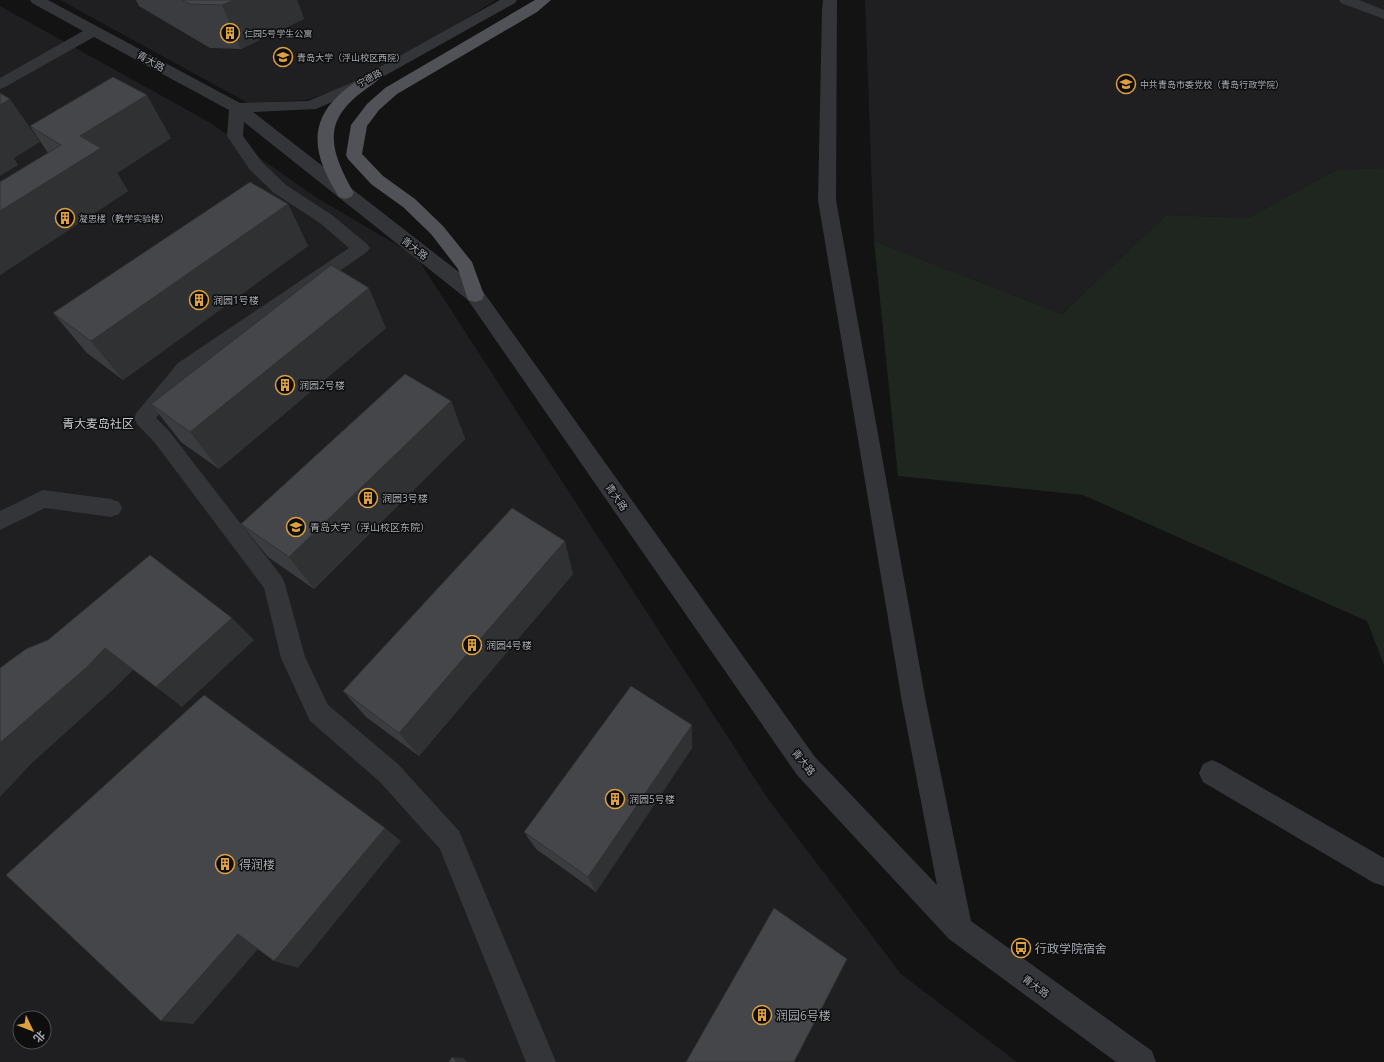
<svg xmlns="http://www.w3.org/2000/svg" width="1384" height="1062" font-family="'Open Sans','Noto Sans SC',sans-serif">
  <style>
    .built { fill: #1f1f21; fill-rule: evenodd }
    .green { fill: #1f2620 }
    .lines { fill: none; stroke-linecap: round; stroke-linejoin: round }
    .minor { fill: #343539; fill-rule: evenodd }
    .major { fill: #505257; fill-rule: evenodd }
    .wall { fill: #3b3c3f }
    .shaded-wall { fill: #303133 }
    .building { fill: #454649; stroke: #303133 }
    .labels { text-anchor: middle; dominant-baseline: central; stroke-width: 3; stroke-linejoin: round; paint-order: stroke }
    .far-poi-label { font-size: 9px; fill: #a6abb3; stroke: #0e0e0f; text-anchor: start }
    .far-street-label { font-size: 9px; fill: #a6abb3; stroke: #0e0e0f }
    .street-label { font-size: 10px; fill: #a6abb3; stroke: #0e0e0f }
    .poi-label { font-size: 10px; fill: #a6abb3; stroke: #0e0e0f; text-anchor: start }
    .quarter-label { font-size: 12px; fill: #c6c9d0; stroke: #0e0e0f }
    .near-poi-label { font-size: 12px; fill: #a6abb3; stroke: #0e0e0f; text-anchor: start }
  </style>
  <rect width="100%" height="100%" fill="#131314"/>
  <!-- built -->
  <path class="built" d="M60,0H496L429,42L353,84L307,100L248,103Z
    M865,0H1384V168L1336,170L1248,218L1166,215L1062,314L874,241Z
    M0,6L209,122L317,198L416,256L768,799L901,974L1017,1062H0ZM20,1018H44V1042H20Z"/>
  <!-- green -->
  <path class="green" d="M1384,168V665L1367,621L1083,495L898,476L874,241L1062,314L1166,215L1248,218L1336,170Z"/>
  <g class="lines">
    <!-- minor -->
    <path class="minor" d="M30,0H48L240,103L308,101L351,83L500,0H517L515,3L361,89L316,109L253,112L482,290L815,757L937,885L902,702L818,200L822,10L823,0H837L836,200L926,702L971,921L1152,1051L1156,1062H1116L949,939L797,775L468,300L244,122L243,136L262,162L286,185L332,215L367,244L370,248L367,252L192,373L156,418L169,431L282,577L285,584L305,657L328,705L398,764L459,831L556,1062H526L440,849L380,782L310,721L281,658L264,588L155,443L137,424L134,418L137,412L178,363L349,248L320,223L274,193L250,170L227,136L229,110L94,37L5,87L0,89V78L83,31L32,3Z
      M1339,0H1359L1384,10V19L1341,3Z
      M43,490L111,499L119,502L122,508L119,514L111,517L45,508L0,530V511Z
      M1212,760L1221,764L1384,858V886L1374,883L1203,782L1199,773L1203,764Z"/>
    <!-- major -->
    <path class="major" d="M535,0H551L537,12L397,94L379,110L367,126L362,154L383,176L415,199L443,226L472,262L484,295L482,300L475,302L468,300L458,269L431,234L403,207L371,184L348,159L346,155L351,125L367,104L385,88Z
      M375,70L380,72L383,75L380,78C369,88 354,96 345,108C322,135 339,166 354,193L351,197L345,199L339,197C318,163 304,128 338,96C347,87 359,80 370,72Z"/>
  </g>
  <!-- wall -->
  <path class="wall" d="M136,0H297L304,19L241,49L210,48L139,6Z
    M30,126L171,138L117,173L128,191L0,275V182L48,153Z
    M288,204L308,246L123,380L87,353L53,313Z
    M386,328L219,469L181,442L151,404Z
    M451,401L465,439L314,589L268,557L241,524Z
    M573,574L419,756L366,717L343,691Z
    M692,748L596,892L536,849L524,832Z"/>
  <!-- shaded-wall -->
  <path class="shaded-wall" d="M234,0H297L304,19L241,49L222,5Z
    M147,95L171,138L117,173L128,191L0,275V211L80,136Z
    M10,99L40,142L14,158L18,165L0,176V105Z
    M288,204L308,246L123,380L91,341Z
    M369,288L386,328L219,469L190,432Z
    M451,401L465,439L314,589L289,557Z
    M565,541L573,574L419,756L399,733Z
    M232,618L254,640L182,707L156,687Z
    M105,648L134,669L116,687L31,764L0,797V743Z
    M692,725V748L596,892L588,877Z
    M385,828L401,841L298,968L274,961Z
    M238,934L264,942L193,1024L161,1021Z
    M452,1057L463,1058L467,1062H457Z"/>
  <!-- building -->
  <path class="building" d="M182,0H234L222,5L190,4Z
    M113,77L147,95L80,136L101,148L0,211V182L61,145L30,126Z
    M0,93L10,99L0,105Z
    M250,182L288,204L91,341L53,313Z
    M331,265L369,288L190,432L151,404Z
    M405,374L451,401L289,557L241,524Z
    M512,508L565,541L399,733L343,691Z
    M150,555L232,618L156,687L105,648L87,667L0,743V668L26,649L48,640Z
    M631,686L692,725L588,877L524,832Z
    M204,695L385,828L274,961L238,934L161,1021L6,875Z
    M774,908L847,959L794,1062H686Z
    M452,1057L457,1062H449Z"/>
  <!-- icons -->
  <defs>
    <symbol id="building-ring" viewBox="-11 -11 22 22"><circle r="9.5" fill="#0e0e0f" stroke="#dfa040" stroke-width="1.5"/><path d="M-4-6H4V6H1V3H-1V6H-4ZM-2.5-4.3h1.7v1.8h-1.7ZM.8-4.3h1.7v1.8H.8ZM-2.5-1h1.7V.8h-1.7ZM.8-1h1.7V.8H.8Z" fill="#dfa040"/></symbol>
    <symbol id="university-ring" viewBox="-11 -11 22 22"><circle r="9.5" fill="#0e0e0f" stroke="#dfa040" stroke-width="1.5"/><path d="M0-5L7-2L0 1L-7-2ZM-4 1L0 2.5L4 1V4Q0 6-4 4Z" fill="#dfa040"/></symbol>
    <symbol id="school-ring" viewBox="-11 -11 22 22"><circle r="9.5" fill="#0e0e0f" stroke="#dfa040" stroke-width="1.5"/><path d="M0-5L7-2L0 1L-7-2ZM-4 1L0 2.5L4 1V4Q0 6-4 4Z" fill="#dfa040"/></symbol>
    <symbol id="bus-ring" viewBox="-11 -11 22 22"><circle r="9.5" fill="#0e0e0f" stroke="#dfa040" stroke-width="1.5"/><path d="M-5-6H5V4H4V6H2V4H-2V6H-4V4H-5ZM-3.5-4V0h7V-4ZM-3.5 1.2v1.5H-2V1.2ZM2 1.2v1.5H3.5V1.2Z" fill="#dfa040"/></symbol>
  </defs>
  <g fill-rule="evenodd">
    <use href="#building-ring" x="219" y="22" width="22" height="22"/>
    <use href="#university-ring" x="272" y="46" width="22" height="22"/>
    <use href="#school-ring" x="1115" y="73" width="22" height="22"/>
    <use href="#building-ring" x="54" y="207" width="22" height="22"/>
    <use href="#building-ring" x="188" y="289" width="22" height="22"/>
    <use href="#building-ring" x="274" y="374" width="22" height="22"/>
    <use href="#building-ring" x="357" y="487" width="22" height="22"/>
    <use href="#university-ring" x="285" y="516" width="22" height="22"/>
    <use href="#building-ring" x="461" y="634" width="22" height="22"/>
    <use href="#building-ring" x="604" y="788" width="22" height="22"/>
    <use href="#building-ring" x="214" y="853" width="22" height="22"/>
    <use href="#bus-ring" x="1010" y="937" width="22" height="22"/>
    <use href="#building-ring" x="751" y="1004" width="22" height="22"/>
  </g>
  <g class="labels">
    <!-- far-poi labels -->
    <g class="far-poi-label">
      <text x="244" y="33">仁园5号学生公寓</text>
      <text x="297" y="57">青岛大学（浮山校区西院）</text>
      <text x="1140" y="84">中共青岛市委党校（青岛行政学院）</text>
      <text x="79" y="218">凝思楼（教学实验楼）</text>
    </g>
    <!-- far-street labels -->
    <g class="far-street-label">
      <text transform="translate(369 78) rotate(-29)">宁德路</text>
    </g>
    <!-- street labels -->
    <g class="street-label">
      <text transform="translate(151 61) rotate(29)">青大路</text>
      <text transform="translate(415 248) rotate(38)">青大路</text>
      <text transform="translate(617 497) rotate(55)">青大路</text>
      <text transform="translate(804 762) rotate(52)">青大路</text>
      <text transform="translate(1036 986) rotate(36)">青大路</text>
    </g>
    <!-- poi labels -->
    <g class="poi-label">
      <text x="213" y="300">润园1号楼</text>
      <text x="299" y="385">润园2号楼</text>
      <text x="382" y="498">润园3号楼</text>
      <text x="310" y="527">青岛大学（浮山校区东院）</text>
      <text x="486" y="645">润园4号楼</text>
      <text x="629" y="799">润园5号楼</text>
    </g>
    <!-- quarter labels -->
    <g class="quarter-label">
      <text x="98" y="423">青大麦岛社区</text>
    </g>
    <!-- near-poi labels -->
    <g class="near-poi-label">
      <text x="239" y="864">得润楼</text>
      <text x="1035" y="948">行政学院宿舍</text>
      <text x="776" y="1015">润园6号楼</text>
    </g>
  </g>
  <!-- north arrow -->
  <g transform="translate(32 1030) rotate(133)"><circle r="19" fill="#0e0e0f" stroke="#4b4d51"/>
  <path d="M0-3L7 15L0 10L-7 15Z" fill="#dfa040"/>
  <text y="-6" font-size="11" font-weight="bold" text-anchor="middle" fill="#a6abb3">北</text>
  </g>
</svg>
